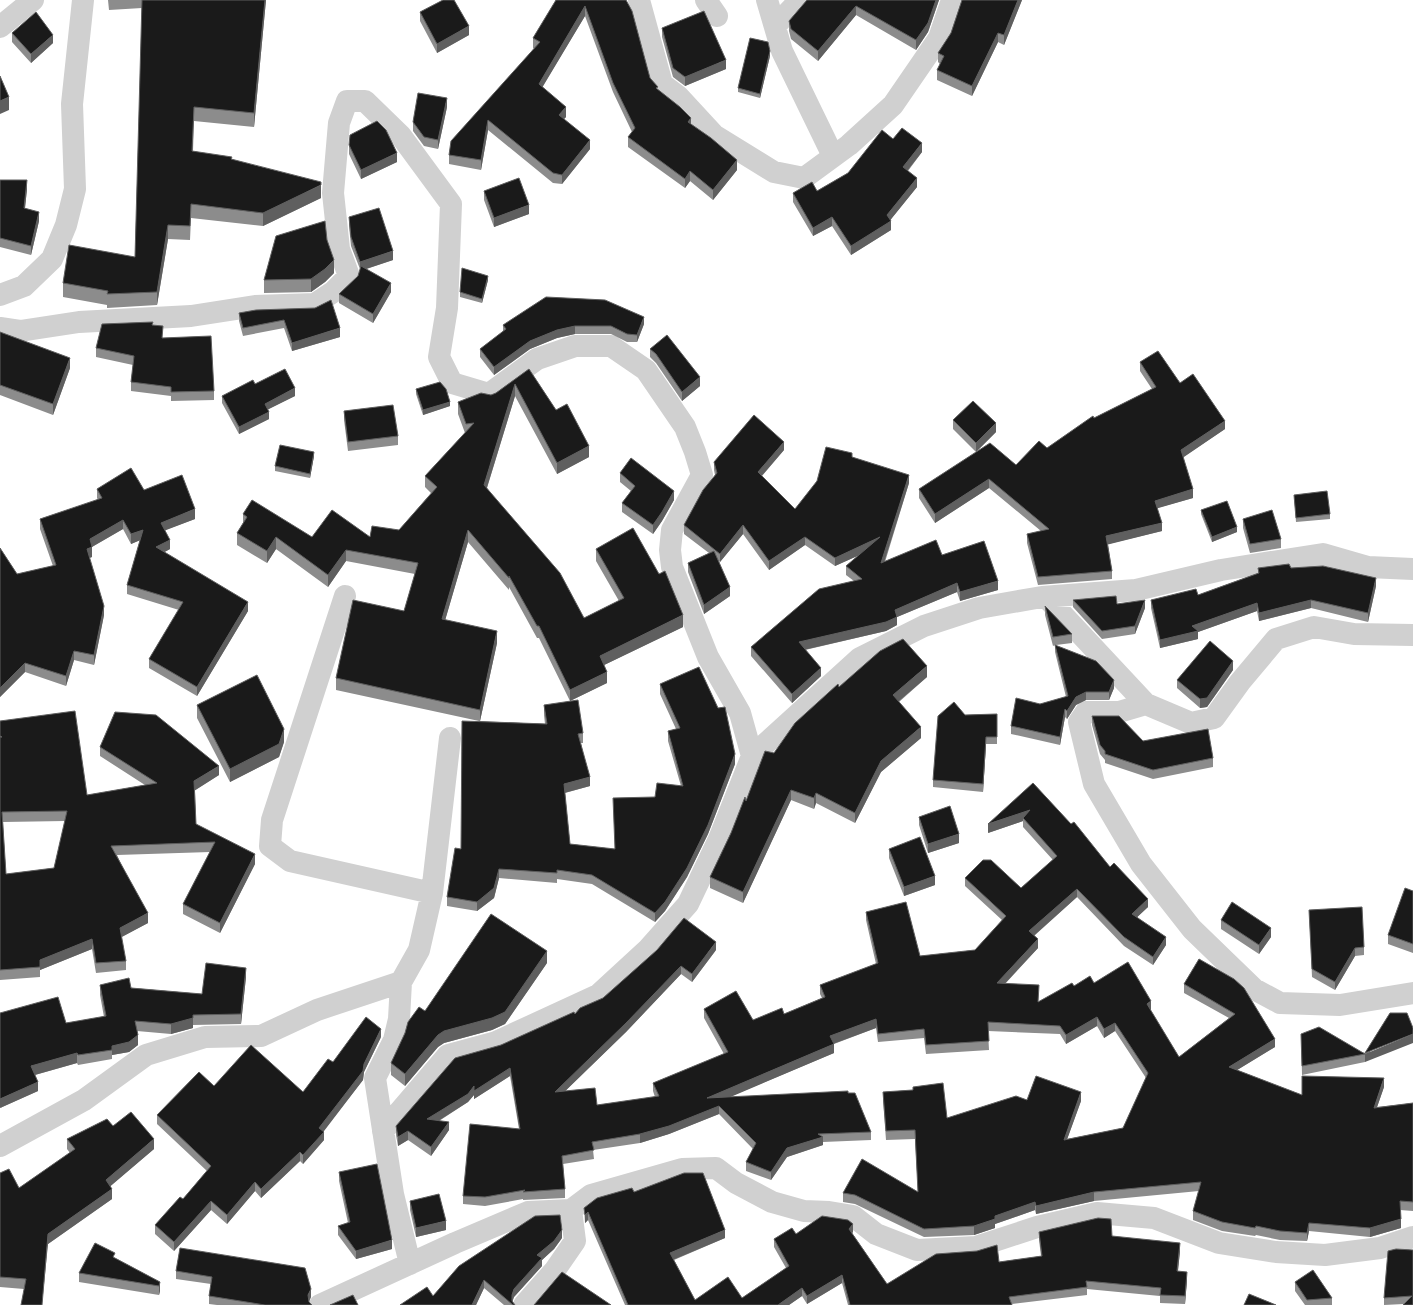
<svg xmlns="http://www.w3.org/2000/svg" width="1413" height="1305" font-family="'Exo 2',sans-serif">
  <style>
    .lines { fill: none; stroke-linecap: round; stroke-linejoin: round }
    .minor { stroke: #d0d0d0; stroke-width: 22 }
    .wall { fill: #8c8c8c; fill-rule: evenodd }
    .shaded-wall { fill: #5f5f5f }
    .building { fill: #1a1a1a; stroke: #5f5f5f; fill-rule: evenodd }
  </style>
  <rect width="100%" height="100%" fill="#fff"/>
  <g class="lines">
    <!-- minor -->
    <path class="minor" d="M639,0L662,84L678,96L714,135L774,172L804,178L849,145L893,105L939,38L952,0
      M706,0L717,16
      M767,0L782,51L833,156
      M775,26L800,0
      M0,27L33,0
      M0,295L24,286L52,259L66,225L75,189L72,104L83,0
      M0,328L20,331L79,322L191,316L255,306L315,304L333,292L349,276L339,249L333,193L339,123L347,101H365L401,136L451,204L447,308L439,357L452,383L489,394L537,359L575,346H611L646,370L685,427L695,452L702,475L672,530L670,550L672,567L708,657L740,713L752,756
      M345,596L272,820L270,846L290,861L432,893
      M1046,597L1146,704L1191,723L1214,718L1240,682L1276,639L1314,627L1354,634L1413,635
      M1146,704L1119,712H1086L1079,722L1094,784L1141,864L1192,929L1254,989L1280,1003L1340,1005L1413,993
      M401,982L399,1019L394,1040L375,1078L393,1194L410,1264
      M383,1131L448,1055L496,1042L598,995L648,949L688,904L719,839L752,756L860,658L924,626L979,608L1042,597L1136,590L1221,570L1323,554L1368,567L1413,569
      M0,1146L84,1100L146,1055L205,1037L261,1036L317,1010L401,982L419,950L432,893L450,738
      M320,1305L455,1243L528,1212L571,1210L591,1195L682,1169L716,1168L736,1183L772,1202L804,1211L829,1212L853,1216L876,1234L917,1250L976,1247L1037,1227L1097,1213L1154,1218L1219,1243L1276,1252L1325,1255L1380,1248L1413,1237
      M524,1305L555,1270L575,1241L571,1210"/>
  </g>
  <!-- wall -->
  <path class="wall" d="M108,0H266L254,127L194,121L193,151L232,159L321,198L263,226L191,218L190,240L168,239L157,305L107,308V305L63,297V283L135,257L142,8L109,10Z
    M556,0H626L650,78L658,90L691,124L737,170L713,200L690,181L685,188L628,147V137L632,132L613,92L585,16L542,87L566,117L564,119L590,149L562,184L553,183L488,130L481,170L449,164V155L534,48H533V38Z
    M807,0H939L928,32L916,50L856,15L818,61L791,39L789,31V21Z
    M962,0H1022L1004,45L998,42L972,96L937,80V70L940,64L938,62V53L951,33Z
    M420,12L469,35L437,53L420,21Z
    M662,28L726,69L685,86L673,77L662,37Z
    M12,33L53,43L31,63L12,42Z
    M770,56L760,98L738,92V88Z
    M447,107L438,149L424,146L413,131V122Z
    M893,139L922,152L908,171L917,187L890,220L891,230L851,255L832,226L813,236L793,202V193L817,191L848,173Z
    M349,145L397,162L361,179L349,154Z
    M0,180L27,189L25,208L39,221L31,255L0,247Z
    M484,191L529,214L494,227L484,200Z
    M349,217L393,260L366,269L391,292L373,323L339,303V294L358,276L360,269L351,246L349,226Z
    M327,240L334,273L325,282L311,292L264,293V280Z
    M488,280L482,303L460,297V292Z
    M256,310L340,337L292,351L284,328L243,336L239,321V313Z
    M644,324L637,342H627L611,334H575L557,338L530,349L494,375L480,357V349L503,332V325Z
    M153,325L163,338L214,391V400L171,401V396L131,391V382L133,365L96,357V348Z
    M0,332L70,368L53,415L0,395Z
    M650,349L700,386L682,401L656,363L650,357Z
    M1140,362L1225,429L1183,457L1193,498L1157,508L1162,531L1108,544L1112,571V579L1038,585L1027,543V534L1041,531L989,488L935,523L919,498V489L1016,465L1047,448L1094,418L1152,389L1140,371Z
    M529,369L556,410L589,457L557,474L515,396L487,488L584,618L619,601L596,561V549L683,627L604,665L607,683L570,701L539,638H537L509,587V590L468,542L445,620L497,643L480,721L545,724L544,715V705L583,733V743H581L590,786L565,793L570,844L614,849L655,797L681,786L668,741V731L676,729L660,694V684L735,764L708,834L687,877L665,911L655,922L592,884L557,879V883L499,878L494,898L477,911L447,906V897L461,849L479,721L336,690V678L404,611L415,574L346,561L328,587L276,549L267,563L237,545V533L243,523V514L312,537H370L399,530L431,493L425,487V476L465,433L458,414V402L491,395L496,393Z
    M255,384L295,396L268,409L269,419L239,434L222,403V396Z
    M416,389L450,406L423,415L416,394Z
    M344,411L398,436V445L348,451L344,420Z
    M953,420L996,432L976,452L953,429Z
    M784,450L762,476L795,509L852,457L909,483L885,562L942,555L998,590L960,601L957,592L897,617V625L886,631L805,650L821,676L792,703L751,656V647L854,581L846,575V566L859,555L835,566L805,545L769,570L743,534L720,562L719,561L730,596L704,614L688,572V563L709,553L684,534V525L715,475L714,470V462Z
    M314,456L310,478L275,471V466Z
    M620,473L674,500L662,521L653,534L622,512V503L631,491L620,482Z
    M97,489L144,490L195,519L165,530L170,549L164,552L248,611L197,696L149,668V659L179,610L127,594V585L140,540L131,544L123,529L92,547V557L89,558L104,615L94,665L74,660L66,686L25,672L0,697V548L17,574L53,566L40,529V519L98,500L97,498Z
    M1294,495L1330,514V519L1296,522Z
    M1201,510L1237,532L1212,542L1201,514Z
    M1243,519L1281,539V548L1250,553L1243,528Z
    M1258,568H1291L1376,586L1368,622L1311,608L1259,621L1257,611L1198,632V639L1160,648L1151,608V600L1198,595L1258,573Z
    M1073,600L1117,604L1145,608L1135,634L1102,639L1073,607Z
    M1045,606L1072,634V643L1056,645L1114,688L1109,700H1086L1076,705L1067,719L1065,717L1060,745L1011,734V726L1040,704L1066,697L1055,652V645L1053,646L1045,615Z
    M1233,670L1207,707L1200,708L1177,688V680Z
    M927,677L899,702L921,738L881,772L855,823L816,803L814,809L791,800L743,903L710,888V877L746,801L774,753L839,687Z
    M197,705L284,742L279,757L230,782L197,718Z
    M997,714V744H986L983,792L933,787V780L965,715Z
    M1092,716L1143,741L1213,758V767L1153,779L1105,763V760L1100,754L1092,725Z
    M0,721L87,795L145,785L100,756V747L219,775L195,790L196,824L255,864L220,933L183,914V904L210,852L117,855L148,923L121,937L126,961V970L96,973L92,949L40,970V977L0,980ZM65,821L54,868L6,874L3,822Z
    M1033,783L1110,867L1148,907L1137,917L1166,945L1153,965L1124,946L1077,897L1034,936L1038,948L1005,984L1038,1002L1074,986L1094,983L1151,1009L1150,1010L1179,1057L1229,1018L1184,993V984L1199,959L1275,1047L1237,1070L1302,1095L1384,1087L1377,1107L1413,1103V1211L1400,1210L1401,1228L1370,1237L1309,1231L1307,1241L1280,1240L1256,1235L1255,1236L1222,1231L1193,1220V1211L1199,1191L1094,1201L1036,1214L1035,1210L995,1224V1228L974,1235L924,1237L855,1204L843,1202V1193L918,1191L915,1139L886,1140L883,1100V1092L913,1090V1087L947,1118L1027,1100L1081,1101L1067,1139L1123,1128L1146,1078L1115,1031L1104,1038L1097,1026L1066,1044L1060,1034L988,1031L989,1050L926,1054L924,1038L878,1042L876,1028L834,1044V1053L729,1097L848,1093L871,1132V1140L823,1142V1145L787,1157L771,1180L746,1171V1162L753,1149L719,1114L669,1134L640,1143L593,1150L594,1159L563,1164L565,1189V1198L523,1200V1199L485,1206L463,1204V1196L519,1129L510,1076L474,1099V1095L468,1102L439,1121L449,1130L431,1156L408,1140L398,1146L396,1135V1126L501,1045L575,1014L716,950L692,982L681,974L626,1032L565,1091L597,1105L655,1097L653,1091V1083L724,1054L704,1018V1009L753,1020L784,1014L822,998L820,994V985L876,964L866,920V912L920,956L975,950L1002,920L965,886V878L1021,888L1053,860L1023,827V821L988,833Z
    M919,817L959,843L928,853L919,825Z
    M889,849L935,885L904,896L889,858Z
    M1413,891V953L1388,944V935Z
    M1309,910L1364,947V955L1355,956L1335,990L1312,977Z
    M1221,920L1271,937L1259,954L1221,929Z
    M547,963L505,1024L492,1030L444,1043L438,1047L405,1086L391,1075V1063L425,1011Z
    M246,977L241,1024L193,1025V1028L171,1034L137,1031L138,1045L129,1052L112,1055V1059L78,1065L77,1063L35,1075L38,1091L0,1108L66,1023L104,1017L100,995V985L202,994Z
    M1390,1013L1365,1062L1302,1075L1301,1034L1365,1053Z
    M381,1037L364,1072L363,1080L323,1131L324,1140L303,1164L300,1161L261,1198L255,1191L227,1224L211,1210L174,1251L155,1234V1225L183,1199L207,1171L157,1124V1115L214,1086L303,1092L333,1062Z
    M113,1126L154,1149L110,1186L112,1199L48,1244L24,1289L0,1287V1173L19,1188L70,1153L67,1149V1139Z
    M339,1172L392,1249L356,1259L338,1235V1226L348,1223L339,1181Z
    M634,1192L725,1238L674,1260L695,1300L742,1298L786,1268L774,1247V1239L796,1234L853,1232L852,1233L887,1284L999,1262L1041,1256L1039,1240V1232L1112,1236L1180,1251L1178,1271L1187,1280L1185,1304L1160,1303V1296L1087,1289V1295L1012,1304V1305H848L842,1283L807,1304L802,1296L789,1305H625L588,1220L585,1223L584,1208Z
    M410,1201L446,1230L416,1237L410,1210Z
    M562,1238L554,1249L542,1260V1266L514,1297L512,1301L513,1305H504L484,1288L476,1305H400L433,1296Z
    M180,1248L311,1297L309,1302L312,1305H217L209,1304V1296L211,1284L176,1279V1271Z
    M1413,1250V1305L1404,1304L1384,1305V1298Z
    M115,1258L160,1282V1291L159,1295L79,1282V1273Z
    M1295,1282L1332,1298V1305H1305L1295,1291Z"/>
  <!-- shaded-wall -->
  <path class="shaded-wall" d="M265,0H266L254,127V113Z
    M936,0H939L928,32L916,50V40Z
    M1018,0H1022L1004,45V35Z
    M585,6V16L539,93V84Z
    M856,6V15L818,61V51Z
    M469,26V35L437,53V44Z
    M998,33V42L972,96V86Z
    M53,35V43L31,63V54Z
    M770,51V56L760,98V94Z
    M726,60V69L685,86V77Z
    M9,97V110L0,114V101Z
    M447,98V107L438,149V140Z
    M566,107V117L559,124V115Z
    M691,118V128L688,122Z
    M488,120V130L481,170V160Z
    M590,140V149L562,184V175Z
    M922,143V152L903,176V167Z
    M397,153V162L361,179V170Z
    M737,160V170L713,200V190Z
    M690,171V181L685,188V179Z
    M917,178V187L888,223L891,221V230L851,255V246L887,215Z
    M27,180V189L24,217V208Z
    M321,185V198L263,226V213Z
    M529,205V214L494,227V218Z
    M39,212V221L31,255V246Z
    M832,217V226L813,236V228Z
    M168,225V239L157,305V292Z
    M393,251V260L360,271V262Z
    M334,260V273L325,282L311,292V279Z
    M488,276V280L482,303V299Z
    M391,283V292L373,323V314Z
    M644,317V324L637,342V335Z
    M575,326V334L557,338L530,349L494,375V367L530,341L557,330Z
    M340,328V337L292,351V343Z
    M70,358V368L53,415V404Z
    M700,377V386L682,401V392Z
    M515,384V396L484,497V485Z
    M295,388V396L265,411V404Z
    M450,402V406L423,415V410Z
    M269,412V419L239,434V427Z
    M1225,421V429L1181,459V450Z
    M996,423V432L976,452V443Z
    M784,442V450L758,480V472Z
    M589,446V457L557,474V463Z
    M314,452V456L310,478V474Z
    M909,475V483L881,572V563Z
    M989,479V488L935,523V514Z
    M1193,489V498L1155,509V501Z
    M674,491V500L662,521L653,534V525Z
    M195,509V519L161,532V523Z
    M123,520V529L90,548V539Z
    M1162,523V531L1106,545V536Z
    M743,525V534L720,562V554Z
    M1237,527V532L1212,542V537Z
    M143,530V539L131,544V534Z
    M468,530V542L442,631V619Z
    M276,537V549L267,563V551Z
    M805,537V545L769,570V561Z
    M880,537V546L835,566V558Z
    M170,540V549L156,557V547Z
    M92,547V557L87,559V549Z
    M346,550V561L328,587V575Z
    M1376,578V586L1368,622V613Z
    M998,581V590L960,601V592Z
    M957,583V592L897,617V625L886,631L799,651V642L895,610Z
    M730,587V596L704,614V605Z
    M1145,600V608L1135,634V626Z
    M1311,600V608L1259,621V613Z
    M248,602V611L197,696V687Z
    M1257,603V611L1198,632V639L1160,648V640L1192,626Z
    M104,606V615L94,665V655Z
    M683,615V627L600,667V656Z
    M497,631V643L480,721V710Z
    M74,651V660L66,686V676Z
    M1233,661V670L1207,707L1200,708V699Z
    M25,663V672L0,697V688Z
    M927,666V677L893,706V695Z
    M821,668V676L792,703V694Z
    M607,672V683L570,701V690Z
    M1114,680V688L1109,700V692Z
    M1086,692V700L1076,705L1067,719V711L1076,697Z
    M1065,709V717L1060,745V737Z
    M921,727V738L881,772L855,823V813L881,761Z
    M284,729V742L279,757L230,782V769Z
    M986,737V744L983,792V784Z
    M735,754V764L708,834L687,877L665,911L655,922V913Z
    M219,766V775L194,791V781Z
    M590,777V786L564,793V784Z
    M791,790V800L743,903V892Z
    M816,793V803L814,809V798Z
    M1030,810L1023,818V821L988,833V824Z
    M959,834V843L928,853V844Z
    M255,854V864L220,933V923Z
    M499,869V878L494,898L477,911V902Z
    M935,876V885L904,896V887Z
    M1077,889V897L1029,940V931Z
    M1148,899V907L1132,922V914Z
    M148,913V923L120,938V928Z
    M1271,928V937L1259,954V945Z
    M1166,937V945L1153,965V957Z
    M92,939V949L40,970V960Z
    M1038,939V948L997,992V983Z
    M716,942V950L692,982V974Z
    M1355,948V956L1335,990V982Z
    M547,951V963L505,1024L492,1030L444,1043L438,1047L405,1086V1074L438,1035Z
    M681,966V974L626,1032L555,1101V1092Z
    M246,968V977L241,1024V1014Z
    M1151,1001V1009L1147,1012V1004Z
    M193,1015V1028L171,1034V1024Z
    M1097,1017V1026L1066,1044V1035Z
    M876,1019V1028L830,1045V1036Z
    M1115,1023V1031L1104,1038V1029Z
    M381,1029V1037L364,1072L363,1080L321,1135L324,1132V1140L303,1164V1155L319,1128L364,1064Z
    M1413,1034V1043L1365,1062V1054Z
    M138,1035V1045L129,1052L112,1055V1046Z
    M1275,1039V1047L1229,1075V1067Z
    M834,1044V1053L707,1107V1098Z
    M77,1053V1063L31,1076V1066Z
    M510,1068V1076L474,1099V1095L468,1102L427,1128V1119L474,1086Z
    M1384,1078V1087L1374,1116V1108Z
    M38,1082V1091L0,1108V1099Z
    M1081,1092V1101L1064,1148V1140Z
    M719,1106V1114L669,1134L640,1143V1134Z
    M449,1122V1130L431,1156V1147Z
    M408,1131V1140L398,1146V1137Z
    M823,1137V1145L787,1157L771,1180V1172L787,1148Z
    M154,1139V1149L106,1190V1180Z
    M300,1152V1161L261,1198V1189Z
    M255,1182V1191L227,1224V1215Z
    M112,1189V1199L48,1244L42,1305L48,1234Z
    M1094,1192V1201L1036,1214V1206Z
    M211,1201V1210L174,1251V1242Z
    M1035,1202V1210L995,1224V1228L974,1235V1226L995,1216Z
    M588,1212V1220L585,1223V1215Z
    M1401,1219V1228L1370,1237V1228Z
    M446,1221V1230L416,1237V1228Z
    M1309,1223V1231L1307,1241V1233Z
    M853,1224V1232L849,1237V1229Z
    M562,1230V1238L554,1249L542,1260V1266L514,1297L512,1303V1295L514,1289L537,1255Z
    M725,1230V1238L670,1261V1253Z
    M392,1240V1249L356,1259V1251Z
    M1180,1243V1251L1177,1279V1271Z
    M1187,1272V1280L1185,1304V1296Z
    M842,1275V1283L807,1304V1296Z
    M484,1280V1288L476,1305H472Z
    M160,1282V1291L159,1295V1286Z
    M802,1288V1296L789,1305H778Z
    M311,1289V1297L308,1303V1295Z"/>
  <!-- building -->
  <path class="building" d="M142,0H265L254,113L194,107L192,151L232,157L231,159L321,182V185L263,213L191,204L190,226L168,225L157,292L107,294L108,291L63,283L69,245L135,257Z
    M443,0H454L469,26L437,44L420,12Z
    M556,0H626L632,11L650,78L658,87L656,88L680,107L691,118L688,122L711,138L737,160L713,190L690,171L685,179L628,137L635,128L613,83L585,6L539,84L566,107L559,115L590,140L562,175L553,173L488,120L481,160L449,155L451,141L540,42L533,38Z
    M807,0H936L928,23L916,40L856,6L818,51L791,29L789,21Z
    M962,0H1018L1004,35L998,33L972,86L937,70L944,56L938,53L951,33Z
    M704,11L726,60L685,77L673,68L662,28Z
    M36,12L53,35L31,54L12,33Z
    M750,38L768,42L770,51L760,94L738,88Z
    M0,76L9,97L0,101Z
    M418,93L447,98L438,140L424,137L413,122Z
    M377,121L386,130L397,153L361,170L349,145L350,135Z
    M902,128L922,143L903,167L917,178L887,215L891,221L851,246L832,217L813,228L793,193L812,182L817,191L848,173L882,130L893,139Z
    M519,178L529,205L494,218L484,191Z
    M0,180H27L24,208L39,212L31,246L0,238Z
    M379,208L393,251L360,262L351,237L349,217Z
    M325,221L327,240L334,260L325,269L311,279L264,280L276,236Z
    M361,266L391,283L373,314L339,294L358,276Z
    M462,268L488,276L482,299L460,292Z
    M546,297L605,300L644,317L637,335L627,334L611,326H575L557,330L530,341L494,367L480,349L506,329L503,325Z
    M331,300L340,328L292,343L284,320L243,328L239,313L256,310L315,308Z
    M153,322L152,325L163,326L162,338L211,336L214,391L171,392V387L131,382L134,356L96,348L102,324Z
    M0,332L70,358L53,404L0,385Z
    M667,335L700,377L682,392L656,354L650,349Z
    M1158,351L1180,383L1193,374L1225,421L1181,450L1193,489L1155,501L1162,523L1106,536L1112,571L1038,577L1027,534L1049,529L989,479L935,514L919,489L990,443L1016,465L1039,441L1047,448L1093,416L1094,418L1156,387L1140,362Z
    M285,369L295,388L265,404L269,412L239,427L222,396L253,380L255,384Z
    M529,369L556,410L567,404L589,446L557,463L515,384L484,485L560,573L584,618L624,598L596,549L633,528L659,574L665,571L683,615L600,656L607,672L570,690L539,626H537L509,576V578L468,530L442,619L497,631L480,710L336,678L353,600L404,611L418,563L346,550L328,575L276,537L267,551L237,533L247,517L243,514L252,500L312,537L332,510L370,537L372,526L399,530L437,487L425,476L474,423L466,424L458,402L481,393L491,395L496,393Z
    M440,382L446,389L450,402L423,410L416,389Z
    M973,401L996,423L976,443L953,420Z
    M393,405L398,436L348,442L344,411Z
    M754,415L784,442L758,472L795,509L817,481L826,447L852,453V457L909,475L881,563L936,540L942,555L984,541L998,581L960,592L957,583L895,610L897,617L886,622L799,642L821,668L792,694L751,647L819,589L862,579L846,566L880,537L835,558L805,537L769,561L743,525L720,554L684,525L703,490L717,473L714,462Z
    M280,445L314,452L310,474L275,466Z
    M631,458L674,491L662,512L653,525L622,503L635,486L620,473Z
    M131,468L144,490L182,475L195,509L161,523L170,540L156,547L248,602L197,687L149,659L183,602L127,585L143,530L131,534L123,520L90,539L92,547L87,549L104,606L94,655L74,651L66,676L25,663L0,688V548L17,574L56,565L40,519L102,498L97,489Z
    M1327,491L1330,514L1296,518L1294,495Z
    M1227,501L1237,527L1212,537L1201,510Z
    M1272,510L1281,539L1250,544L1243,519Z
    M714,551L730,587L704,605L688,563Z
    M1289,564L1291,568L1323,566L1376,578L1368,613L1311,600L1259,613L1257,603L1192,626L1198,631L1160,640L1151,600L1196,589L1198,595L1259,573L1258,568Z
    M1116,596L1117,604L1145,600L1135,626L1102,631L1073,600Z
    M1045,606L1072,634L1053,637Z
    M903,639L927,666L893,695L921,727L881,761L855,813L816,793L814,798L791,790L743,892L710,877L731,833L745,797L746,801L765,751L774,753L795,723L838,684L839,687L880,651Z
    M1210,641L1233,661L1207,698L1200,699L1177,680Z
    M1055,645L1096,661L1114,680L1109,692H1086L1076,697L1067,711L1065,709L1060,737L1011,726L1016,698L1040,704L1068,696Z
    M699,667L718,708L725,707L735,754L708,825L687,868L665,902L655,913L592,875L557,870V873L499,869L494,888L477,902L447,897L455,848L461,849L462,721L547,724L544,705L578,700L583,733L578,734L590,777L564,784L570,844L615,849L613,798L655,797L657,783L683,786L668,731L680,728L660,684Z
    M257,675L284,729L279,744L230,769L197,705Z
    M954,702L965,715L997,714V737H986L983,784L933,780L938,716Z
    M75,711L87,795L157,783L100,747L115,712L156,715L219,766L194,781L196,824L255,854L220,923L183,904L215,842L111,846L148,913L120,928L126,961L96,963L92,939L40,960V967L0,970V737H2L0,736V721ZM67,811L54,868L6,874L2,812Z
    M1092,716H1119L1143,741L1208,729L1213,758L1153,770L1105,754V751L1100,745Z
    M1033,783L1071,824L1074,822L1110,867L1114,863L1148,899L1132,914L1166,937L1153,957L1124,937L1077,889L1029,931L1038,939L997,983L1039,985L1038,1002L1072,983L1074,986L1090,976L1094,983L1128,962L1151,1001L1147,1004L1179,1057L1235,1014L1184,984L1199,959L1234,979L1244,988L1275,1039L1229,1067L1302,1095V1076L1384,1078L1374,1108L1413,1103V1202L1400,1201L1401,1219L1370,1228L1309,1223L1307,1233L1280,1231L1256,1226L1255,1228L1222,1222L1193,1211L1201,1182L1094,1192L1036,1206L1035,1202L995,1216V1219L974,1226L924,1229L855,1195L843,1193L862,1159L918,1192L915,1130L886,1131L883,1092L913,1090V1087L943,1083L947,1118L1016,1096L1027,1100L1036,1076L1081,1092L1064,1140L1123,1128L1148,1073L1115,1023L1104,1029L1097,1017L1066,1035L1060,1026L988,1022L989,1041L926,1045L924,1029L878,1034L876,1019L830,1036L834,1044L707,1098L848,1091V1093H855L871,1132L818,1134L823,1137L787,1148L771,1172L746,1162L756,1143L719,1106L669,1126L640,1134L592,1142L594,1150L562,1156L565,1189L523,1192L525,1190L485,1197L463,1196L470,1124L520,1129L510,1068L474,1091V1086L468,1094L427,1119L449,1122L431,1147L408,1131L398,1137L396,1126L455,1058L501,1045L574,1012L575,1014L580,1008L603,998L657,950L684,918L716,942L692,974L681,966L626,1023L555,1092L595,1088L597,1105L659,1096L653,1083L728,1052L704,1009L736,991L753,1020L782,1008L784,1014L825,997L820,985L878,963L866,912L906,902L920,956L975,950L1006,916L965,878L983,860H991L1021,888L1057,856L1023,818L1030,810L988,824Z
    M950,806L959,834L928,844L919,817Z
    M920,837L935,876L904,887L889,849Z
    M1405,888L1413,891V944L1388,935Z
    M1232,902L1271,928L1259,945L1221,920Z
    M1362,907L1364,947L1355,948L1335,982L1312,969L1309,910Z
    M491,914L547,951L505,1012L492,1018L444,1031L438,1035L405,1074L391,1063L405,1033L408,1022L419,1007L425,1011Z
    M206,963L246,968L241,1014L193,1015V1018L171,1024L135,1021L138,1035L129,1042L112,1046V1050L78,1055L77,1053L31,1066L38,1082L0,1099V1013L58,997L66,1023L106,1016L100,985L129,978L131,988L202,994Z
    M1390,1013H1407L1413,1028V1034L1365,1053Z
    M366,1017L381,1029L364,1064L363,1071L319,1128L324,1132L303,1155L300,1152L261,1189L255,1182L227,1215L211,1201L174,1242L155,1225L180,1197L183,1199L211,1166L157,1115L199,1072L214,1086L251,1045L303,1092L328,1059L333,1062Z
    M1319,1027L1365,1054L1302,1066L1301,1034Z
    M131,1112L154,1139L106,1180L112,1189L48,1234L42,1305H21L26,1279L0,1277V1173L9,1169L19,1188L75,1149L67,1139L107,1119L113,1126Z
    M377,1164L392,1240L356,1251L338,1226L350,1222L339,1172Z
    M684,1173H703L725,1230L670,1253L695,1300L728,1277L742,1298L789,1266L774,1239L792,1228L796,1234L822,1216L848,1220L853,1224L849,1229L887,1284L936,1254L977,1251L997,1245L999,1262L1042,1256L1039,1232L1098,1218L1111,1219L1112,1236L1180,1243L1177,1271L1187,1272L1185,1296L1160,1295L1161,1288L1086,1281L1087,1287L1009,1297L1012,1305H850L842,1275L807,1296L802,1288L778,1305H628L588,1212L585,1215L584,1208L597,1198L632,1188L634,1192Z
    M439,1194L446,1221L416,1228L410,1201Z
    M560,1215L562,1230L554,1241L537,1255L542,1258L514,1289L512,1295V1301L515,1305H513L484,1280L472,1305H400L427,1287L433,1296L459,1266L535,1216Z
    M95,1243L115,1253L113,1257L160,1282L159,1286L79,1273Z
    M180,1248L305,1268L311,1289L308,1295L309,1302L312,1305H265L209,1296L212,1277L176,1271Z
    M1396,1249L1413,1250V1305H1403L1412,1296L1384,1298L1388,1251Z
    M1313,1270L1332,1298L1307,1300L1295,1282Z
    M562,1272L611,1305H534Z
    M1249,1294L1276,1305H1244Z
    M353,1295L358,1305H330Z"/>
</svg>
